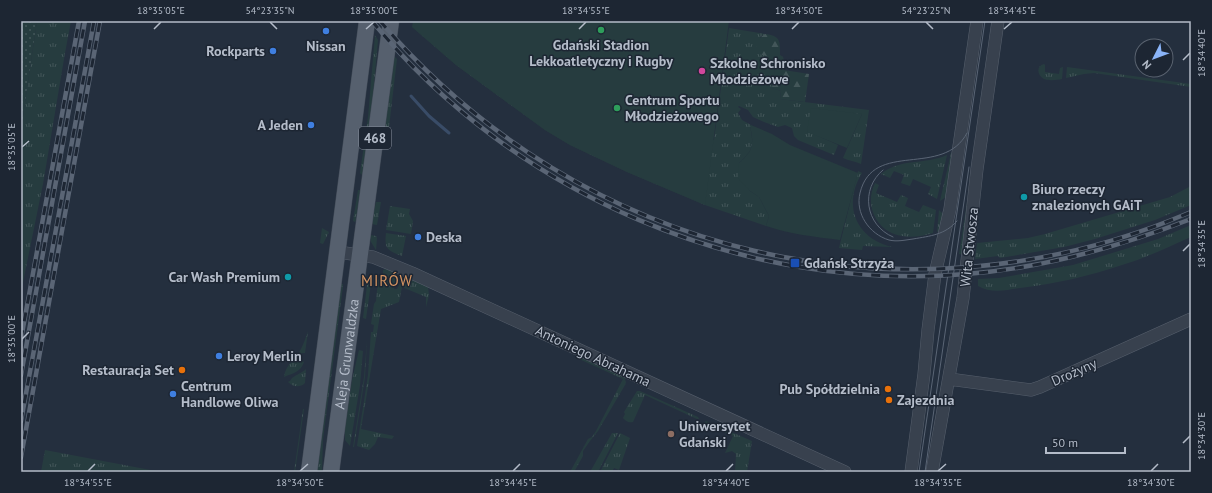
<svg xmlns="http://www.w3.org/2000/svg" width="1212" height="493" font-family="'PT Sans',sans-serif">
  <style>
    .grass { fill: url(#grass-tufts) }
    .forest { fill: url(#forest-firs) }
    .park { fill: #263c3f }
    .garden { fill: url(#garden-dots) }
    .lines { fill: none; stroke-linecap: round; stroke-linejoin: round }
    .stream { stroke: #394c67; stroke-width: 3 }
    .minor-casing { stroke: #565f6c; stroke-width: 13 }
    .major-casing { stroke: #414a57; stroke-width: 17 }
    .minor { stroke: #38414e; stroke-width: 12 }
    .major { stroke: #56606e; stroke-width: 16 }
    .tram { stroke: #5a6575; stroke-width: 1 }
    .rail-casing { stroke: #5a6575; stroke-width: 4.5 }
    .rail { stroke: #1d2633; stroke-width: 3; stroke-dasharray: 9; stroke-linecap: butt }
    .ticks { fill: none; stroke: #b4bcc9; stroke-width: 1.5 }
    .leisure-dot { fill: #2e9e5b; stroke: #1d2633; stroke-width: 1.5 }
    .shop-dot { fill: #3f7fe0; stroke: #1d2633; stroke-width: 1.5 }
    .hotel-dot { fill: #d1479c; stroke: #1d2633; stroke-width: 1.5 }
    .culture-dot { fill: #0f9aa8; stroke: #1d2633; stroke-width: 1.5 }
    .transit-dot { fill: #1a4fb4; stroke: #1d2633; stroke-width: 1.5 }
    .food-dot { fill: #e8710a; stroke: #1d2633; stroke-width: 1.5 }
    .education-dot { fill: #8d6e63; stroke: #1d2633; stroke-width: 1.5 }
    .labels { text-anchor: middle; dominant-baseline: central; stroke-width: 3; stroke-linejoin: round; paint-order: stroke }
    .shield { fill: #1d2633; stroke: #878f9c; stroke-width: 1 }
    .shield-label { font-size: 13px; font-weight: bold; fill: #b4bcc9 }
    .poi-label { font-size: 14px; font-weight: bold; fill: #b4bcc9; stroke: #1d2633; text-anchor: start }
    .street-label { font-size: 14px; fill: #b4bcc9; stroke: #1d2633 }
    .neighbourhood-label { font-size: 15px; letter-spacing: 1px; fill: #d59563; stroke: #1d2633 }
    .neatline { fill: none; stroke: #b4bcc9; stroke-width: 1.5 }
    .ticks-label { font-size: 10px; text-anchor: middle; fill: #b4bcc9 }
  </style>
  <defs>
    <pattern id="grass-tufts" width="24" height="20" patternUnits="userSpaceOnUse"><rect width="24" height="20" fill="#263c3f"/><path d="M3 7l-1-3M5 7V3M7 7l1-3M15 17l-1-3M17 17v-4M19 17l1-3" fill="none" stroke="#435659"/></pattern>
    <pattern id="forest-firs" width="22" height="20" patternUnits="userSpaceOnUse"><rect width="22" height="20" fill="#263c3f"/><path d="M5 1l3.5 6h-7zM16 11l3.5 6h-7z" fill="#435659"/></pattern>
    <pattern id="garden-dots" width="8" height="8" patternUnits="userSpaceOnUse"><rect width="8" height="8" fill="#263c3f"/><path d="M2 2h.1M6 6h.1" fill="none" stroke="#435659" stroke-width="1.8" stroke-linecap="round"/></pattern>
  </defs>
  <rect width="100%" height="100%" fill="#242f3e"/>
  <!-- grass -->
  <path class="grass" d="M37,21H71L65,53L43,184L21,292V130Z
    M412,27L714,140L729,28L765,34L760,37L776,59L772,88L781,91L780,99L869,110L861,164C855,161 849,161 843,158L862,114L807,131L838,145L834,155L798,140L794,136L792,128L785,125L778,127L764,122L753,117L748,110L739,106L738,107L741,109L738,113L742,120L751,125C750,130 752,133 752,138C753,151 747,155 739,163L750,191L759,197L769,216L766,226L705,205L627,172L570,145L545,130L456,65Z
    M375,35L378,40L372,106L363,173L362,175L360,173L368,117Z
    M394,56L397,59L387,144L385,149L383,128Z
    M1044,64L1045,65V72L1059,74L1060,68L1063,67L1062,79C1057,80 1049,81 1044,79C1037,75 1036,66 1044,64Z
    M1067,67L1191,84V87L1094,73L1084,74L1066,78Z
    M953,152L946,197L940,201L951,153Z
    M947,155L937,199L928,194L931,187L913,179L910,186L901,183L904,175L894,171L890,178L881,174C900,158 925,165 947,155Z
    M858,171L862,173C842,205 856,239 892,247L863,246L862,250L839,248Z
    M875,183L879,185L876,193L897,202L901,195L908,198L905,206L919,212L923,205L936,210L933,233C923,236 912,238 902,236C876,232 864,205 875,183Z
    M1191,186V205L1155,220L1095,239L1064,247L1000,258L998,256L975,259L977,243L1028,238L1045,234L1170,197Z
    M358,190H360L356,221L355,222L353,221Z
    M376,202H381L377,225L371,224Z
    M967,202H969L964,255L959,254Z
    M390,206L410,209L409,214L413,221L411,234L386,230Z
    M939,210L944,215L942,230L937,232Z
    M1191,225V237C1168,247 1146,258 1122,265C1089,276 1055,284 1020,288C1006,290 992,294 978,286V279L999,278L1073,265L1158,239Z
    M322,228L329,232L323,244L320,243Z
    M386,233L406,236L402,256C388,250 384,250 386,233Z
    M370,235L376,236L377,238L376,250L371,242Z
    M386,269L396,272L397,275L394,289H397L402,280C411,277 419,283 428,287L429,295L426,307V297L402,287L399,302L381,309L361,429L394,436L392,439L378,437L375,444L369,450L357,446L368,375L371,332H373L374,325L371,324L374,304L376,301L378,280L383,275V270Z
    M372,276L366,319L363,318L367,285Z
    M341,284H343V286L323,439L322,472H316Z
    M308,331L305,353H302L301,361L304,362C301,372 293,373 284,377C285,365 296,359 301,349C304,343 306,337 308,331Z
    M367,340L365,377L354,447H353L364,377Z
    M359,350L363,351L360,385L350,446L345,440V427L352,380Z
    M579,356L624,377L626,382L625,385L598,431L590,441L583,451V456L574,472H570L588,439L592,437L596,431L623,379L577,358L575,359L577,357Z
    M306,369L305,383C300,388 293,387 288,382C290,381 291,380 292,378C296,375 303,372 306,369Z
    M637,391H640L698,417L699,419H697L645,395L633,422C628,423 626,421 623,418L625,414L624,412Z
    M303,409H304L295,472H294Z
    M706,421L752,441L747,472H735L736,454L732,451L725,453L733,436L704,423Z
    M612,433H618L598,472H590Z
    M620,433L630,438L619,470L614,468L612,472H607L601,470Z
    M45,450L161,472H162H41Z"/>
  <!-- forest -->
  <path class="forest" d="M765,34C781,36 780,41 780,55L783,57L785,64L784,70L809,74L805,102L780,99L781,91L772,88L776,59L756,53C757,44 757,39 765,34Z"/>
  <!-- park -->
  <path class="park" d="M413,21H729L705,205L627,172L570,145L545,130L456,65L412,27Z
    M811,108L862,114L847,148L807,132Z
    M751,125L772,134L790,145L858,173L840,240C815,237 790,234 766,226L769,216L759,197L750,191L738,178L739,163C747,155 753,151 752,138C752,133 750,130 751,125Z"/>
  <!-- garden -->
  <path class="garden" d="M21,21H37L21,130Z"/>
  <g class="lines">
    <!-- stream -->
    <path class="stream" d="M411,96L429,116L449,133"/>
    <defs>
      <path id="minor" d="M338,252L373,257L412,273L845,472
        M949,379L1031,390L1040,387L1191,319
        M911,472L924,374L928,330L935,274L945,231L950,209L977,21
        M932,472L963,298L977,169L998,21"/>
      <g id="major">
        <path d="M309,472L367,21"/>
        <path id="s1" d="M331,472L391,21"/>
      </g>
    </defs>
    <!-- minor casing -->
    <use href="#minor" class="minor-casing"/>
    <!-- major casing -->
    <use href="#major" class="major-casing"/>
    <!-- minor -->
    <use href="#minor" class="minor"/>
    <!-- major -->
    <use href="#major" class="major"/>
    <!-- tram -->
    <path class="tram" d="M883,170C860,189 865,225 893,237
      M957,221C945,235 930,236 913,239C905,240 897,242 889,240C869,234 855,213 860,193C873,139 943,179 967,133
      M919,472L985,21
      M925,472L969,167"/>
    <defs>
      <path id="rail" d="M372,21C514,195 743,293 967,274C1044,268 1119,247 1191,219
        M380,21C582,257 905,334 1191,212
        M21,339L79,21
        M21,375L85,21
        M21,421L94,21
        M21,457L100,21"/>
    </defs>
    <!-- rail casing -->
    <use href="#rail" class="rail-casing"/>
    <!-- rail -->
    <use href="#rail" class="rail"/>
  </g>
  <!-- ticks -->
  <path class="ticks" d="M270,22L277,29M926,22L933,29M154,29L161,22M366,29L374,22M579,29L586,22M792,29L799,22M1004,29L1012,22M1183,60L1190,53M22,147L29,141M1183,251L1190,244M22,339L29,332M1183,443L1190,436M88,471L95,464M300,471L308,464M513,471L520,464M726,471L733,464M938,471L946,464M1151,471L1158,464"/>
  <!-- markers -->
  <g class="leisure-dot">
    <circle cx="601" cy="30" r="4"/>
    <circle cx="617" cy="108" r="4"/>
  </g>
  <g class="shop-dot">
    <circle cx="326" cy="31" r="4"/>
    <circle cx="273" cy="51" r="4"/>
    <circle cx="311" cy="125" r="4"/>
    <circle cx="418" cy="237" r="4"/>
    <circle cx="219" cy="356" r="4"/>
    <circle cx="173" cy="394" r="4"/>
  </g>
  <circle class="hotel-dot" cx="702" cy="71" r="4"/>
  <g class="culture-dot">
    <circle cx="1024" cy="197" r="4"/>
    <circle cx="288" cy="277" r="4"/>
  </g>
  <rect class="transit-dot" x="790" y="258" width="10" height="10" rx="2"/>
  <g class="food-dot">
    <circle cx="182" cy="370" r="4"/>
    <circle cx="888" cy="389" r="4"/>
    <circle cx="889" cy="400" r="4"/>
  </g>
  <circle class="education-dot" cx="671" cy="434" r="4"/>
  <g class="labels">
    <!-- shield labels -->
    <rect class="shield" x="359" y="127" width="32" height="22" rx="3"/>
    <g class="shield-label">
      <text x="375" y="138">468</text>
    </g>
    <!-- poi labels -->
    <g class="poi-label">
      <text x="601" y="45" text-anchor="middle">Gdański Stadion<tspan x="601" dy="16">Lekkoatletyczny i Rugby</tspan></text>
      <text x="326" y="46" text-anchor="middle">Nissan</text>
      <text x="265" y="51" text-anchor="end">Rockparts</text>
      <text x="710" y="63">Szkolne Schronisko<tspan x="710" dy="16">Młodzieżowe</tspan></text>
      <text x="625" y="100">Centrum Sportu<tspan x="625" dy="16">Młodzieżowego</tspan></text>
      <text x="303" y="125" text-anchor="end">A Jeden</text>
      <text x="1032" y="189">Biuro rzeczy<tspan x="1032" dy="16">znalezionych GAiT</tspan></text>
      <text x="426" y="237">Deska</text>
      <text x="804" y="263">Gdańsk Strzyża</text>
      <text x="280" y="277" text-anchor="end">Car Wash Premium</text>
      <text x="227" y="356">Leroy Merlin</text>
      <text x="174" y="370" text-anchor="end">Restauracja Set</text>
      <text x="181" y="386">Centrum<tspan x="181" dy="16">Handlowe Oliwa</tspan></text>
      <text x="880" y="389" text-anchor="end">Pub Spółdzielnia</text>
      <text x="897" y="400">Zajezdnia</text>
      <text x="679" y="426">Uniwersytet<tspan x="679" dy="16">Gdański</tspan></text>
    </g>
    <!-- street labels -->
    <g class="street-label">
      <text transform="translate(969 247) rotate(-84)">Wita Stwosza</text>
      <text stroke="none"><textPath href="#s1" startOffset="119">Aleja Grunwaldzka</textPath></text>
      <text transform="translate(593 356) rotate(25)">Antoniego Abrahama</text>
      <text transform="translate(1074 372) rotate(-24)">Drożyny</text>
    </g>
    <!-- neighbourhood labels -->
    <g class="neighbourhood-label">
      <text x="387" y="280">MIRÓW</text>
    </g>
  </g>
  <!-- border -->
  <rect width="1212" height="493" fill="none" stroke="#1d2633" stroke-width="44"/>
  <!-- north arrow -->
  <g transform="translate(1154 58) rotate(228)"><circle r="19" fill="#1d2633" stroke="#59626f"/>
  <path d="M0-3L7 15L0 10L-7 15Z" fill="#8ab4f8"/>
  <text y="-6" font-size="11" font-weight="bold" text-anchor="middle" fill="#b4bcc9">N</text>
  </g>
  <!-- scale -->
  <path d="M1046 447v6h79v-6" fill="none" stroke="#b4bcc9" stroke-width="2"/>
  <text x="1052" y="447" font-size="12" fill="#b4bcc9" stroke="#1d2633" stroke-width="3" paint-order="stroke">50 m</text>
  <rect x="22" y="22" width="1168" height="449" class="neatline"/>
  <g class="ticks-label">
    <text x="161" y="14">18°35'05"E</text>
    <text x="270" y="14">54°23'35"N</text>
    <text x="374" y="14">18°35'00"E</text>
    <text x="586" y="14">18°34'55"E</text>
    <text x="799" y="14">18°34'50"E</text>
    <text x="926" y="14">54°23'25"N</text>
    <text x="1012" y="14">18°34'45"E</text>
    <text transform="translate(1201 53) rotate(-90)" y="4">18°34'40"E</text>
    <text transform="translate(11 147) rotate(-90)" y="4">18°35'05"E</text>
    <text transform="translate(1201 244) rotate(-90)" y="4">18°34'35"E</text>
    <text transform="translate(11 339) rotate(-90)" y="4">18°35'00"E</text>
    <text transform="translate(1201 436) rotate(-90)" y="4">18°34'30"E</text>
    <text x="88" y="486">18°34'55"E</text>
    <text x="300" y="486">18°34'50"E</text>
    <text x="513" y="486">18°34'45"E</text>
    <text x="726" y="486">18°34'40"E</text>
    <text x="938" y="486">18°34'35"E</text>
    <text x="1151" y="486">18°34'30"E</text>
  </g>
</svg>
